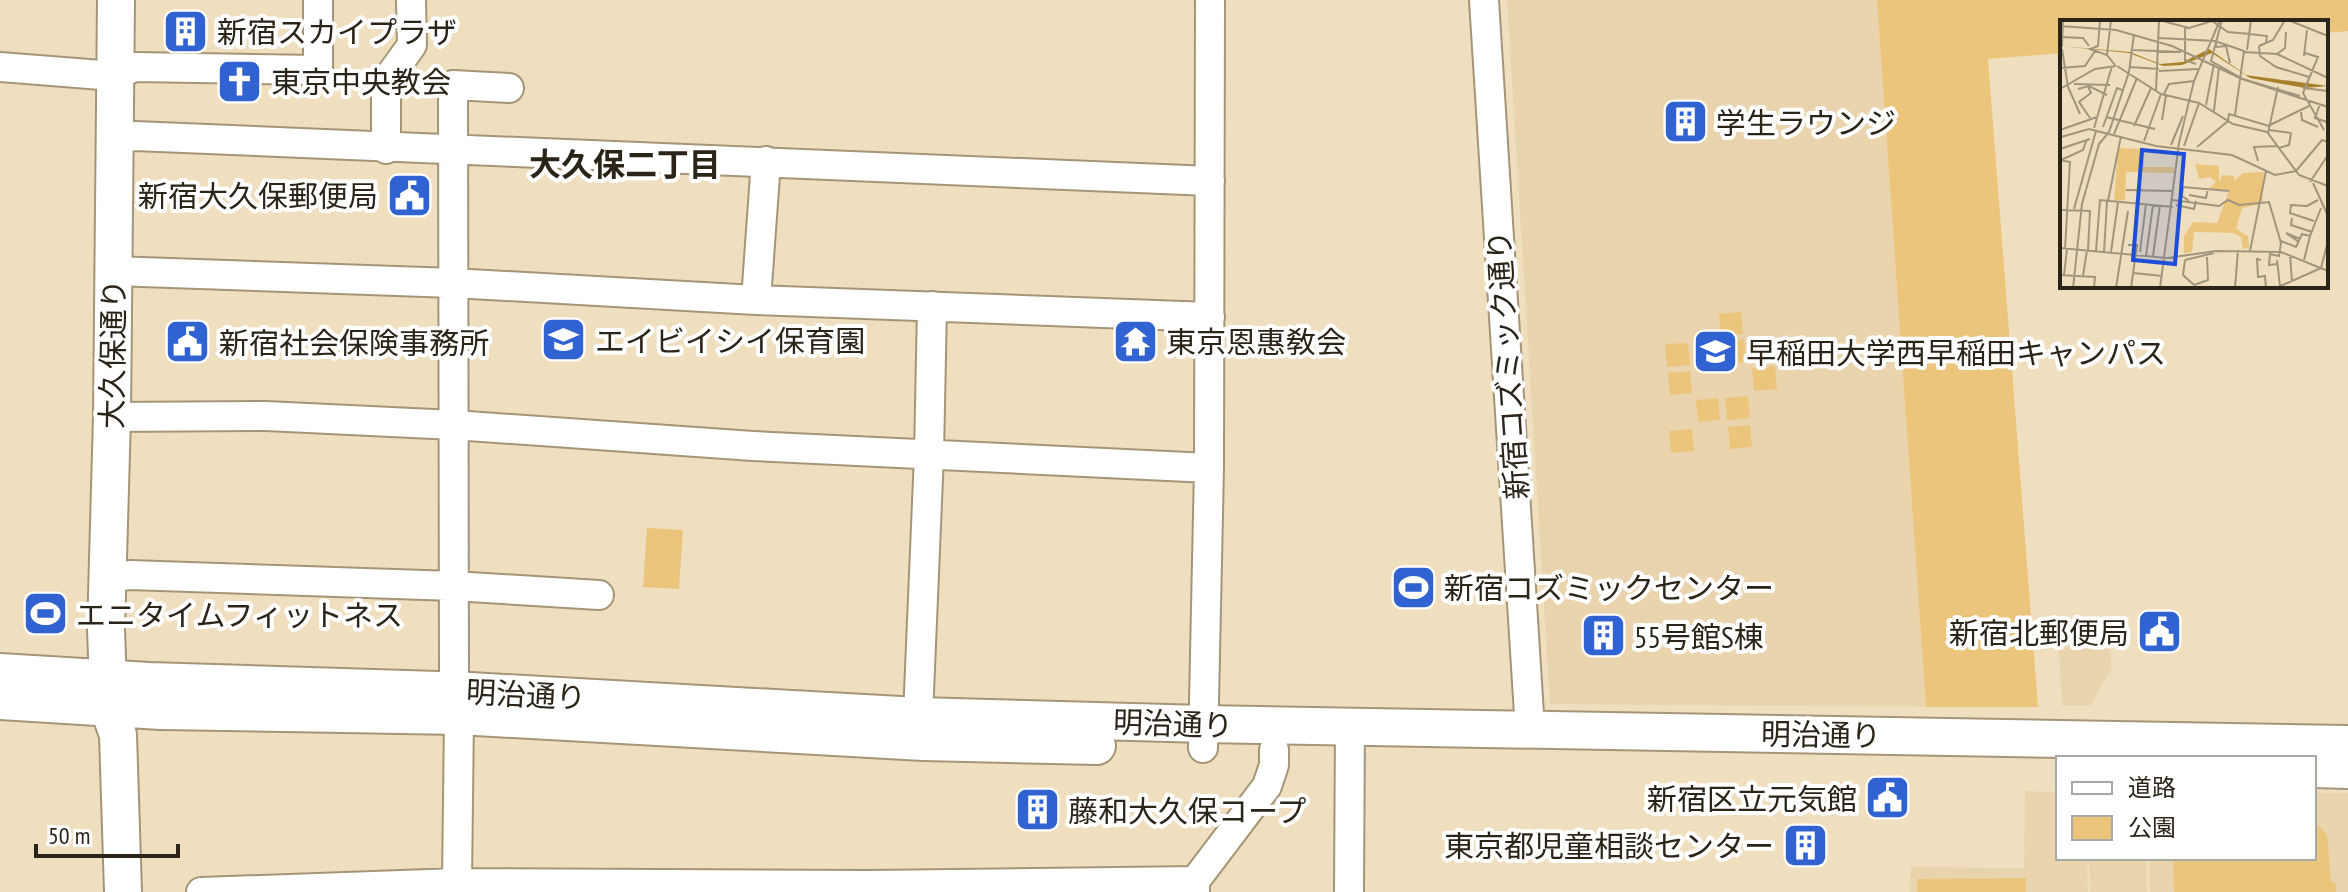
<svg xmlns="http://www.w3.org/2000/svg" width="2348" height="892" font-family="'PT Sans Narrow','Noto Sans JP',sans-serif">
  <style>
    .built { fill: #e9d4ad }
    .green { fill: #ebc57b }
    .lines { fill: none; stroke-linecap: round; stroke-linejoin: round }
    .minor-casing { stroke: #a59577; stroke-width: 32 }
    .major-casing { stroke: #a59577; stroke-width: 40 }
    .minor { stroke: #fff; stroke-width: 28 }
    .major { stroke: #fff; stroke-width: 36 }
    .labels { text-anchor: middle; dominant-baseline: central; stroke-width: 8; stroke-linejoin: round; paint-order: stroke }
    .poi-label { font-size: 30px; fill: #2b2519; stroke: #fff; text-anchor: start }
    .street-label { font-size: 30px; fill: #2b2519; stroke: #fff }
    .neighbourhood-label { font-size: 32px; font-weight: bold; fill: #2b2519; stroke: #fff }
    .inset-road { fill: none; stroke: #a1957d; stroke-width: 2 }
    .view { fill: #1d4ed8; fill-opacity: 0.15; stroke: #1d4ed8; stroke-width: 4 }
    .inset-edge { fill: none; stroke: #2b2519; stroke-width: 4 }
  </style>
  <rect width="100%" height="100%" fill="#f0dfbf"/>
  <!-- built -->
  <path class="built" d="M1507,0H1877L1926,707L1550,704Z
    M2111,629V669L2090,706H2062L2058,631Z
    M2025,791L2058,792V858H2087L2088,892H1910L1911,867L2024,868Z
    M2314,793H2348V892H2150L2149,858H2314Z
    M2089,858H2146L2147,892H2090Z"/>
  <!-- green -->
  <path class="green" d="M1877,0H2348V31L2326,33V22H2062V53L1988,59L2038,707H1926Z
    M1741,312L1743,334L1721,336L1719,314Z
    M1744,339L1746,362L1724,364L1722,341Z
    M1688,343L1690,365L1667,367L1665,344Z
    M1775,366L1777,389L1754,391L1752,368Z
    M1690,371L1692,393L1670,395L1668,373Z
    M1748,396L1750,418L1727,420L1725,398Z
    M1718,398L1720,420L1698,422L1696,400Z
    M1750,425L1752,447L1730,449L1728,427Z
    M1692,429L1694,451L1671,453L1669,431Z
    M647,528L683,530L679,589L643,587Z
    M2314,821L2327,835L2331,882H2335L2336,892H2174L2173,858H2314Z
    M2026,878V892H1917V879Z"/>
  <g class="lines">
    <defs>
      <path id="minor" d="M1484,0L1530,730
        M0,67L114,76L135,67L318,70V0
        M114,140L135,136L1210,181
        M386,149V81L412,45L411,0
        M113,271L453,283L756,300L1210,317
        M756,300L766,161
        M112,417L266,416L454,425L753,446L1209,468
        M108,578L130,575L454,586L599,595
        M457,691L454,674L453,85L509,88
        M918,716L929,455L932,306
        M1203,748L1209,468L1210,0
        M457,883L459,716
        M201,892L457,883L868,885L1195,881
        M1195,892V881L1267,786L1274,765V750
        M1349,892L1350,727"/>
      <path id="major" d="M116,0L112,417L106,630L109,709L118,735L123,892
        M0,672L149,681L470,691L918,716L1204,724L2348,744
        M0,701L161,711L459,716L923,742L1097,746
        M2314,769L2348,770"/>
    </defs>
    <!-- minor casing -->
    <use href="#minor" class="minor-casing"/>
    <!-- major casing -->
    <use href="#major" class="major-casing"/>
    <!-- minor -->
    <use href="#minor" class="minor"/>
    <!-- major -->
    <use href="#major" class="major"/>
  </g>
  <!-- icons -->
  <defs>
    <symbol id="building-square" viewBox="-11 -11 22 22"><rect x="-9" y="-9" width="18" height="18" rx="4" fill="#3062d1" stroke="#fff"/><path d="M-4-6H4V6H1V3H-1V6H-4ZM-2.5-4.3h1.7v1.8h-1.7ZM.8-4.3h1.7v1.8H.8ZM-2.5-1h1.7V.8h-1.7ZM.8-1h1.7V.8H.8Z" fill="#fff"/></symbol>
    <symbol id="church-square" viewBox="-11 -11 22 22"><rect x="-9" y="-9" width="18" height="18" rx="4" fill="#3062d1" stroke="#fff"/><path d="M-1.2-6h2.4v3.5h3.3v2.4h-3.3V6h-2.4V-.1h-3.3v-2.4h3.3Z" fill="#fff"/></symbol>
    <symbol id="civic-square" viewBox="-11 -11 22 22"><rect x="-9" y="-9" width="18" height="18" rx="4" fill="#3062d1" stroke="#fff"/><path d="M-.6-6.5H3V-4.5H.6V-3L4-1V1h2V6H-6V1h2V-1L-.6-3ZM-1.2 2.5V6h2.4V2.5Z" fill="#fff"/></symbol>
    <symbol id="school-square" viewBox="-11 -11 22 22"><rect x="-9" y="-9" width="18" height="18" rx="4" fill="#3062d1" stroke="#fff"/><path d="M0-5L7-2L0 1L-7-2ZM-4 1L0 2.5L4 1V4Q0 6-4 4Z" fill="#fff"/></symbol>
    <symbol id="temple-square" viewBox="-11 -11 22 22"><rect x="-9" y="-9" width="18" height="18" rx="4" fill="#3062d1" stroke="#fff"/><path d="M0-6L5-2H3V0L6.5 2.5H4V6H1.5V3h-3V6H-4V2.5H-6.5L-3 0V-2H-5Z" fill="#fff"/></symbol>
    <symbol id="university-square" viewBox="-11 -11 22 22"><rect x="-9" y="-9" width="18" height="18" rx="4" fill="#3062d1" stroke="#fff"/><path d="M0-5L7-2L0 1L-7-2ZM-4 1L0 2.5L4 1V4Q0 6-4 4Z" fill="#fff"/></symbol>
    <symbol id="stadium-square" viewBox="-11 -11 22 22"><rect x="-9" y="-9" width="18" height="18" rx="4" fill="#3062d1" stroke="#fff"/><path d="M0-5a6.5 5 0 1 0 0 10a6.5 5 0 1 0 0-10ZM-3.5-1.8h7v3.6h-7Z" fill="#fff"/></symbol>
  </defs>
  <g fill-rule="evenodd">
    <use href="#building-square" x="160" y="6" width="51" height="51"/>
    <use href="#church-square" x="214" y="56" width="51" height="51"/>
    <use href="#building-square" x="1660" y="96" width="51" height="51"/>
    <use href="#civic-square" x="384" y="170" width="51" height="51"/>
    <use href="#school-square" x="538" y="314" width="51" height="51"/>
    <use href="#temple-square" x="1110" y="316" width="51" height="51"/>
    <use href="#civic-square" x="162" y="316" width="51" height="51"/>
    <use href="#university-square" x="1690" y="326" width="51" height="51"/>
    <use href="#stadium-square" x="1388" y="562" width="51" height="51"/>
    <use href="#stadium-square" x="20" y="588" width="51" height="51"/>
    <use href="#civic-square" x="2134" y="606" width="51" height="51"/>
    <use href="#building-square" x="1578" y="610" width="51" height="51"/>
    <use href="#civic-square" x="1862" y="772" width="51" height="51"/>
    <use href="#building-square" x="1012" y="784" width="51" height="51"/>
    <use href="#building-square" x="1780" y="820" width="51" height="51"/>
  </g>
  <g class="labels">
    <!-- poi labels -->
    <g class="poi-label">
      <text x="217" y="31">新宿スカイプラザ</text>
      <text x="271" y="81">東京中央教会</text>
      <text x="1716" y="122">学生ラウンジ</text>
      <text x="378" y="195" text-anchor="end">新宿大久保郵便局</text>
      <text x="595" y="340">エイビイシイ保育園</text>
      <text x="1166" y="341">東京恩惠敎会</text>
      <text x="219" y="342">新宿社会保険事務所</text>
      <text x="1746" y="352">早稲田大学西早稲田キャンパス</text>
      <text x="1444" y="587">新宿コズミックセンター</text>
      <text x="76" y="614">エニタイムフィットネス</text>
      <text x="2129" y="632" text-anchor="end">新宿北郵便局</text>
      <text x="1634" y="636">55号館S棟</text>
      <text x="1857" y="798" text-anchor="end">新宿区立元気館</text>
      <text x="1068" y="810">藤和大久保コープ</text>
      <text x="1774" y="845" text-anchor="end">東京都児童相談センター</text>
    </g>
    <!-- street labels -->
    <g class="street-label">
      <text transform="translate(112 354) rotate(-89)">大久保通り</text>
      <text transform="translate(1507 365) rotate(-94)">新宿コズミック通り</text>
      <text transform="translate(526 694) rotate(3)">明治通り</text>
      <text transform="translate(1173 723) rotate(2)">明治通り</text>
      <text transform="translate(1821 734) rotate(1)">明治通り</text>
    </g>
    <!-- neighbourhood labels -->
    <g class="neighbourhood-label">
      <text x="625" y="164">大久保二丁目</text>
    </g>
  </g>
  <!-- overview -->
  <g transform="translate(2060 20)">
    <rect width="268" height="268" fill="#f0dfbf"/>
    <path d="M58,128L84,129V147H114V153L66,152L65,180L54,181ZM135,144L159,146V163L162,155L174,156V161L183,153L204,152L202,184L182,188L176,209L188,216L189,228L183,229L181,217L174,213L134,212L132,232L124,233V216L133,202L157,203L169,171L149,168L156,162L150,157L139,159Z" fill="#ebc57b"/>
    <path d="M0,26L70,32L100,44L123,42L149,29L186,55L268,66L245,68L190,58L152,33L122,45L103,46L69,33Z" fill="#a7812c"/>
    <path class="inset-road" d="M40,0L38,26L30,29L47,35L55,45M162,0L151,41L183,59L240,76M228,0L268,16M0,6L56,10L112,26L182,59L268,87M125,6V40L136,44M190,14L207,16L206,23M0,17L23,18L29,26M99,18L155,21L184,31L175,95M156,21V27L166,26L170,43M199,26L200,36L216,47L249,57M199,26L213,20L225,0M2,27L3,0M2,29L8,67L20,94M73,30L121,32M187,30L191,0M184,32L217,34L268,58M245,33L258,37L243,73L264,110M217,34L225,28L226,12M47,35L51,0M244,36L247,10M57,46L101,74L139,83L173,104L207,112L239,155L268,166M70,47L99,49M0,48L25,46L35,31M99,51L138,49M14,64L50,65M28,66L31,73L19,82L30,98M243,68L268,71M0,69L35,49L56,46M18,69L29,66L47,75M96,71L99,0L129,8L152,1L168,12L190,14M104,74L109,64L134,61M260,84L255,98L267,102M146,85L154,44M154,91L159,47M241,92L242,100L258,107M46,97L95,109M102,100L106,75M168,100L169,94L209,106M210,105L249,86M74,106L91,68M43,107L57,68L62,70M34,108L52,46M0,110L37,97M209,110L231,113L229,125L219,128M208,113L218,67M54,114L77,58M1,117L29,109L96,126L172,135L215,155L236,151M84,121L101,74M111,125L123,96M124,126L139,83M137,127L168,101M0,129L30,119M0,140L10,142L5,229M1,140L23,130L27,119M198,141L194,127L217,126M236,151L262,120L268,122M250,162L268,135M253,163L268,196M66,170L113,171M129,175L146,178L148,169M112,180L159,186L168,180L179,185L209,182L221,223L219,236L210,234L209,245L217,244M48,181L61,116M129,181L122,176L123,167L169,171M116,185L134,189L136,181M14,189L36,111M0,190L30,191L28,230M232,198L231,205L252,212M254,201L230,193L231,185L247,186L258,180M221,221L236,227L242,214L250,216L261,188M239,222L226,213L240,219M68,225H77L71,268M0,228L107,238M36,231L40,180L113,187M190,231L206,151M44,232L47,181M51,232L58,182M80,232L86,184M230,235L232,261M86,236L93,185M93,236L100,185M107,238L156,231L221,232L268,251M115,239L119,188M125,240L154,233M125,240L123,255L134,265M201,240L197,239L198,257L205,256L206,268M217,240L220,266M244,240L250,216M261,248L268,221M74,253L102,256M0,255L35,257L34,268M4,255L7,229M23,256L27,230M134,265L148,260L147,237M13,268L22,184L39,124L49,112L69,52L74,14M56,268L68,191M100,268L119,123L134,61L160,0M175,268L178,230M216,268L261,248"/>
    <path class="view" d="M82,130L124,134L115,244L73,240Z"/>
    <rect width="268" height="268" class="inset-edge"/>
  </g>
  <!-- legend -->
  <rect x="2056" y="756" width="260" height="104" fill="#ffffff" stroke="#aaa8a3" stroke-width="2"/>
  <rect x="2072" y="782" width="40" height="12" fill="#ffffff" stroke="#aaa8a3" stroke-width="2"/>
  <text x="2128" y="796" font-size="24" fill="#2b2519">道路</text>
  <rect x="2072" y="816" width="40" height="24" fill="#ebc57b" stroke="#aaa8a3" stroke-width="2"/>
  <text x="2128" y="836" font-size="24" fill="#2b2519">公園</text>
  <!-- scale -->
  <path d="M36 844v12h142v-12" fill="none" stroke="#2b2519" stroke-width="4"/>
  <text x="48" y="844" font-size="24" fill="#2b2519" stroke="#ffffff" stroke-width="6" paint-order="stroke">50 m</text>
</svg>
